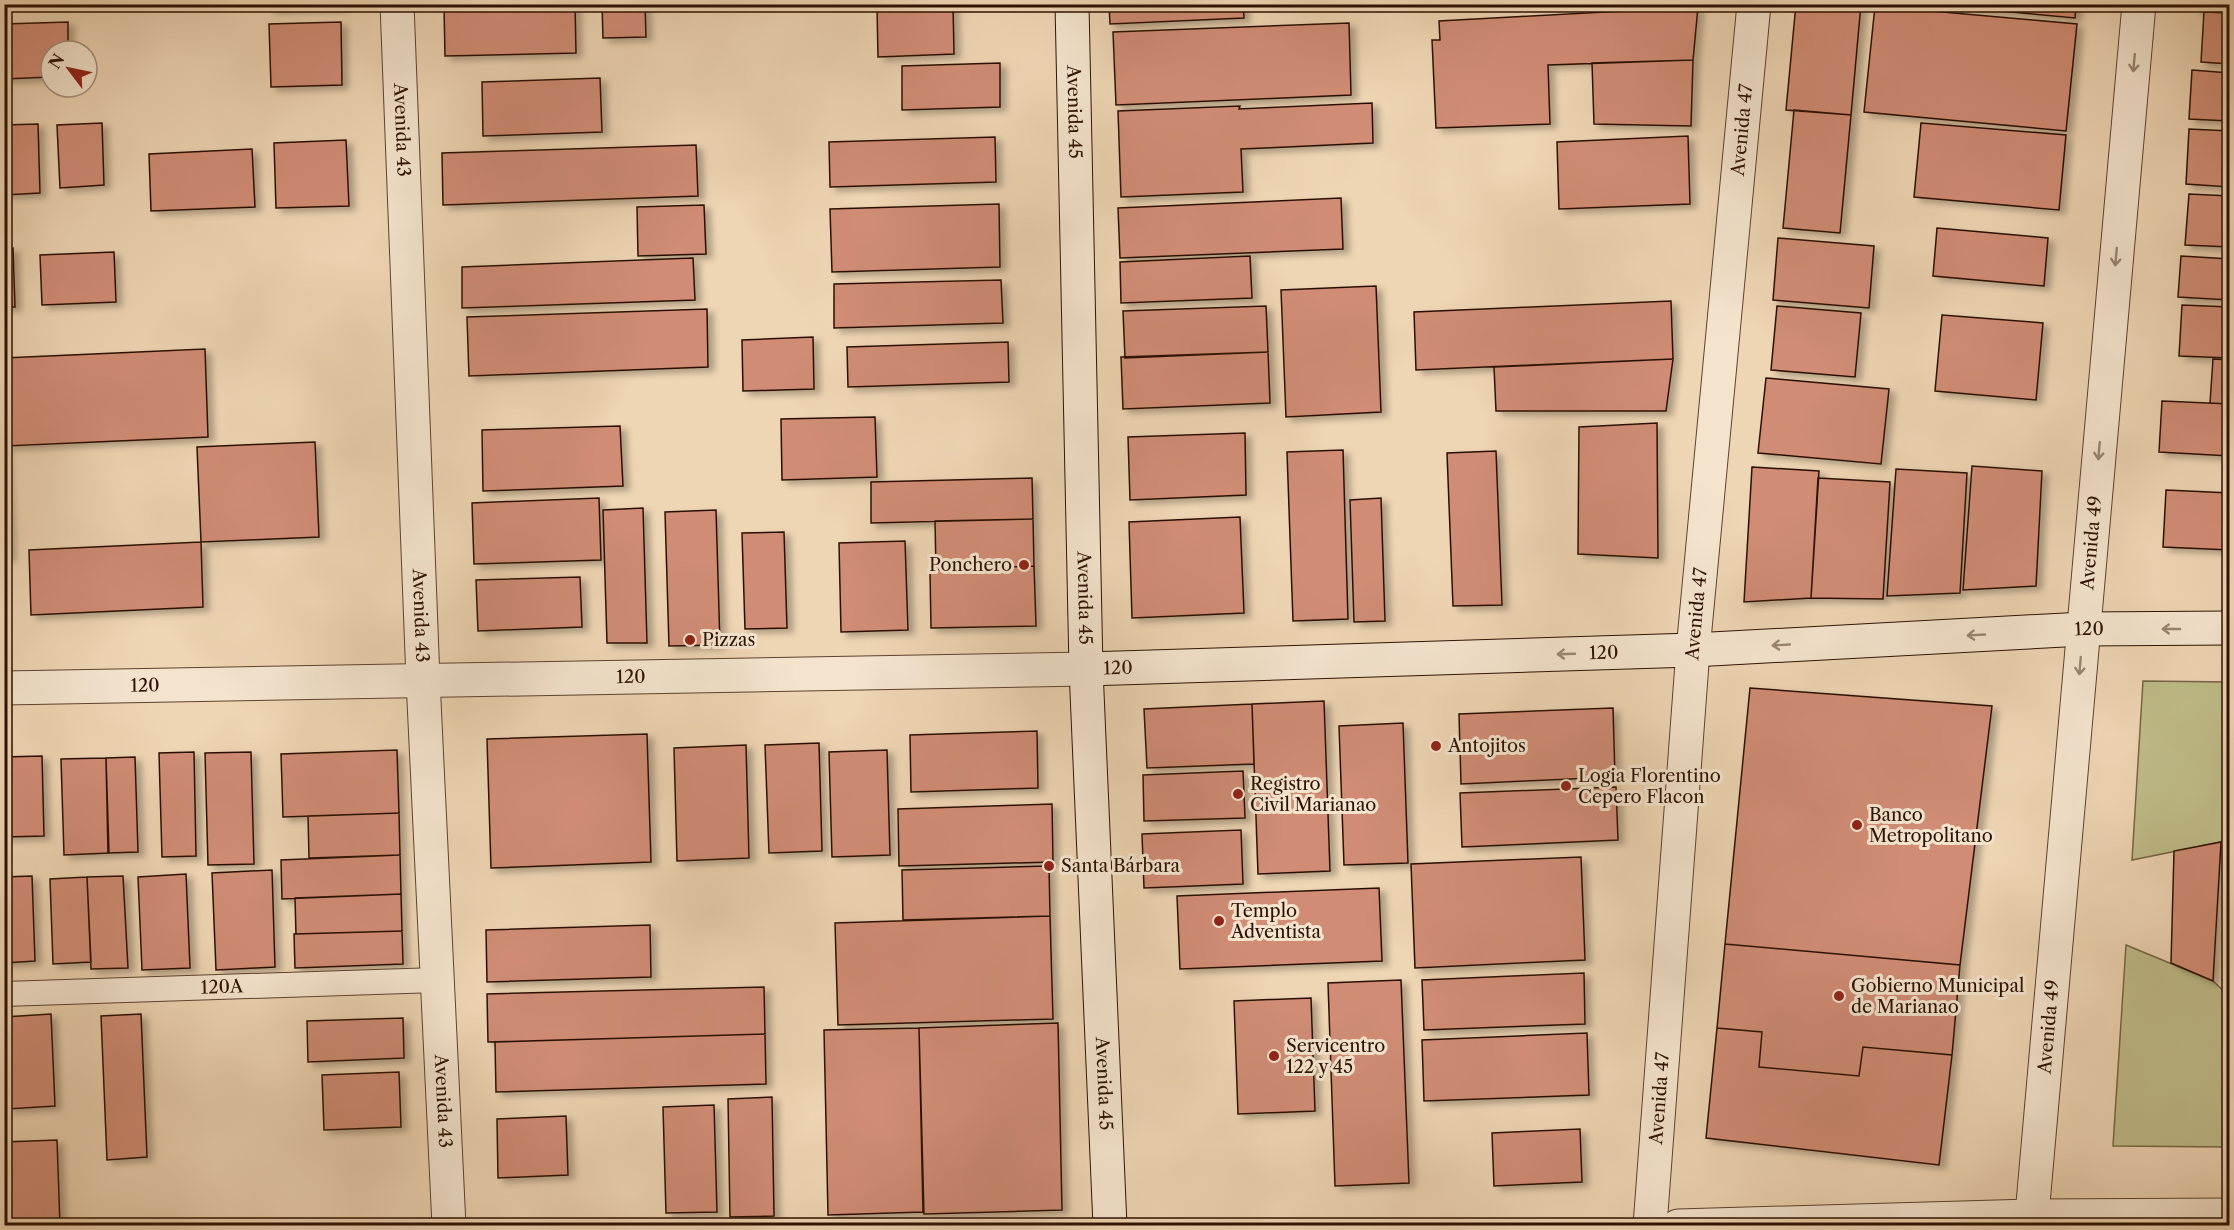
<svg xmlns="http://www.w3.org/2000/svg" width="2234" height="1230" font-family="'Libre Caslon Text',serif">
  <style>
    .green { fill: #bfbc89; stroke: #766646; stroke-width: 1.5 }
    .building { fill: #d08c74; stroke: #2c1102; stroke-width: 1.5; filter: url(#shadow) }
    .lines { fill: none; stroke-linecap: round; stroke-linejoin: round }
    .lane-casing { stroke: #5c422e; stroke-width: 26 }
    .street-casing { stroke: #5c422e; stroke-width: 35 }
    .secondary-casing { stroke: #2c1102; stroke-width: 35 }
    .lane { stroke: #f4e4ce; stroke-width: 24 }
    .street { stroke: #f4e4ce; stroke-width: 33 }
    .secondary { stroke: #f4e4ce; stroke-width: 33 }
    .oneway { stroke: #9a8572 }
    .poi-dot { fill: #8f2418; stroke: #f4e4ce; stroke-width: 2 }
    .labels { text-anchor: middle; dominant-baseline: central; stroke-width: 6; stroke-linejoin: round; paint-order: stroke }
    .street-label { font-size: 18px; fill: #2c1102; stroke: #f4e4ce }
    .poi-label { font-size: 18px; fill: #2c1102; stroke: #f4e4ce; text-anchor: start }
  </style>
  <defs>
    <filter id="shadow"><feDropShadow dx="6" dy="4" stdDeviation="3" flood-color="#0004"/></filter>
  </defs>
  <rect width="100%" height="100%" fill="#eed5b3"/>
  <filter id="stains"><feTurbulence type="fractalNoise" baseFrequency=".00333" numOctaves="4"/><feColorMatrix values="0 0 0 0 .2 0 0 0 0 .09 0 0 0 0 .02 0 0 0 .5 -.17"/></filter>
  <radialGradient id="worn" r=".72"><stop offset=".6" stop-color="#630" stop-opacity="0"/><stop offset="1" stop-color="#630" stop-opacity=".3"/></radialGradient>
  <!-- green -->
  <path class="green" d="M2143,681L2229,682V833L2221,842L2132,860Z
    M2126,945L2213,981L2229,996V1147L2113,1146Z"/>
  <!-- building -->
  <path class="building" d="M269,4H341V7L270,9Z
    M575,4L576,53L445,56L444,7Z
    M602,4H645L646,37L603,38Z
    M1109,4H1243L1244,18L1110,24Z
    M1796,4H1861L1851,115L1786,110Z
    M1947,4H2076L2075,18L1947,6Z
    M2196,4H2230V13L2195,11Z
    M953,5L954,54L878,57L877,7Z
    M1875,6L2077,24L2066,131L1864,112Z
    M1698,7L1693,60L1548,65L1550,124L1436,128L1432,40H1440L1439,21Z
    M2204,12L2230,13V64L2201,62Z
    M68,22V51H51V77L4,79V24Z
    M341,22L342,85L271,87L269,24Z
    M1349,23L1351,95L1116,105L1113,32Z
    M1693,60L1691,126L1594,124L1592,63Z
    M1000,63V107L902,110V66Z
    M2192,70L2230,73V121L2189,119Z
    M600,78L602,132L483,136L482,82Z
    M1372,103L1373,143L1241,149L1243,192L1121,197L1118,111L1240,106L1239,109Z
    M1794,110L1851,115L1840,233L1783,228Z
    M102,123L104,185L60,188L57,125Z
    M1921,123L2066,135L2059,210L1914,197Z
    M38,124L40,193L4,195V125Z
    M2189,129L2230,131V187L2186,184Z
    M1688,136L1690,204L1559,209L1557,142Z
    M995,137L996,182L830,187L829,142Z
    M346,140L349,206L276,208L274,143Z
    M696,145L698,196L443,205L442,153Z
    M252,149L255,207L151,211L149,154Z
    M2189,194L2230,196V247L2185,245Z
    M1341,198L1343,249L1120,258L1118,208Z
    M999,204L1000,267L832,272L830,209Z
    M704,205L706,254L638,256L637,207Z
    M1937,228L2048,238L2044,286L1933,276Z
    M1778,238L1874,246L1869,308L1773,300Z
    M13,248L15,307H4V249Z
    M114,252L116,302L42,305L40,255Z
    M1250,256L1252,298L1121,303L1120,262Z
    M2181,256L2230,259V300L2178,297Z
    M693,258L695,300L462,308V267Z
    M1001,280L1003,323L834,328V284Z
    M1376,286L1381,412L1286,417L1281,290Z
    M1671,301L1673,359L1416,370L1414,312Z
    M2182,305L2230,307V358L2179,356Z
    M1266,306L1268,352L1125,358L1123,311Z
    M1777,306L1861,313L1855,377L1771,370Z
    M707,309L708,367L469,376L467,317Z
    M1942,315L2043,323L2036,400L1935,391Z
    M813,337L814,389L743,391L742,340Z
    M1008,342L1009,382L848,387L847,347Z
    M205,349L208,437L5,446L4,358Z
    M1268,352L1270,403L1123,409L1121,357Z
    M1673,359L1666,411H1496L1494,367Z
    M2213,359L2230,360V404L2210,403Z
    M1766,378L1889,389L1881,464L1758,453Z
    M2162,401L2230,404V456L2159,452Z
    M875,417L877,477L782,480L781,419Z
    M1657,423L1658,558L1578,554L1579,427Z
    M620,426L623,486L483,491L482,430Z
    M1245,433L1246,495L1130,500L1128,437Z
    M315,442L319,537L201,542L197,447Z
    M5,446L10,557H4V446Z
    M1343,450L1348,619L1293,621L1287,452Z
    M1496,451L1502,605L1453,606L1447,453Z
    M1972,466L2042,471L2036,586L1963,590Z
    M1752,467L1819,471L1811,598L1744,602Z
    M1896,469L1967,473L1960,593L1887,596Z
    M1032,478L1033,519L871,523V482Z
    M1818,478L1890,482L1883,599L1811,598Z
    M2166,490L2230,493V550L2163,547Z
    M599,498L601,560L474,564L472,503Z
    M1381,498L1385,621L1354,622L1350,500Z
    M643,508L647,643H607L603,510Z
    M716,510L720,645L669,646L665,512Z
    M1240,517L1244,613L1132,618L1129,522Z
    M1033,519L1034,566L936,570L935,521Z
    M784,532L787,628L745,629L742,533Z
    M905,541L908,630L841,632L839,543Z
    M201,542L203,607L31,615L29,550Z
    M1034,566L1036,626L931,628L930,570Z
    M580,577L582,627L478,631L476,580Z
    M1750,688L1992,706L1960,965L1725,944Z
    M1324,701L1330,871L1258,874L1252,704Z
    M1252,704L1254,764L1147,768L1144,709Z
    M1613,708L1615,777L1461,784L1459,714Z
    M1403,723L1408,863L1344,865L1339,726Z
    M1037,731L1038,788L911,792L910,735Z
    M647,734L651,862L491,868L487,739Z
    M819,743L822,851L769,853L765,745Z
    M746,745L749,858L677,861L674,748Z
    M397,750L399,813L283,817L281,754Z
    M887,750L890,855L832,857L829,752Z
    M194,752L196,856L162,857L159,753Z
    M251,752L254,864L208,865L205,753Z
    M42,756L44,836L4,837V757Z
    M135,757L138,852L108,853L106,758Z
    M106,758L109,853L64,855L61,759Z
    M1243,771L1245,818L1144,821L1143,775Z
    M1616,787L1618,840L1462,847L1460,793Z
    M1052,804L1053,862L899,866L898,809Z
    M399,813L400,855L309,858L308,816Z
    M1241,830L1243,884L1144,888L1142,834Z
    M2221,842L2213,981L2171,963L2174,851Z
    M400,855L401,894L282,899L281,860Z
    M1581,857L1585,960L1415,968L1411,864Z
    M1049,866L1050,916L903,920L902,870Z
    M272,870L275,967L216,970L212,873Z
    M186,874L190,968L142,970L138,877Z
    M32,876L35,961L4,963V877Z
    M123,876L128,968L91,969L87,877Z
    M87,877L91,962L53,964L50,879Z
    M1379,888L1382,961L1180,969L1177,896Z
    M401,894L402,931L296,934L295,898Z
    M1050,916L1053,1019L838,1025L835,923Z
    M650,925L651,977L487,982L486,930Z
    M402,931L403,964L295,968L294,934Z
    M1725,944L1960,965L1952,1055L1863,1047L1859,1076L1759,1067L1762,1032L1717,1028Z
    M1584,973L1585,1024L1424,1030L1422,980Z
    M1401,980L1409,1183L1335,1186L1328,983Z
    M764,987L765,1034L488,1042L487,994Z
    M1311,998L1315,1111L1238,1114L1234,1001Z
    M51,1014L55,1106L7,1109L4,1017Z
    M141,1014L147,1157L107,1160L101,1016Z
    M403,1018L404,1058L308,1062L307,1021Z
    M1058,1023L1062,1210L924,1214L919,1028Z
    M919,1028L923,1212L828,1215L824,1030Z
    M1717,1028L1762,1032L1759,1067L1859,1076L1863,1047L1952,1055L1939,1165L1706,1138Z
    M1587,1033L1589,1095L1424,1101L1422,1040Z
    M765,1034L766,1084L496,1092L495,1042Z
    M399,1072L401,1127L324,1130L322,1075Z
    M772,1097L774,1216L730,1217L728,1099Z
    M714,1105L717,1212L666,1213L663,1107Z
    M566,1116L568,1175L498,1178L497,1119Z
    M1580,1129L1582,1182L1494,1186L1492,1133Z
    M57,1140L60,1226H4V1142Z"/>
  <g class="lines">
    <defs>
      <g id="lane">
        <path id="s1" d="M4,994L437,980"/>
      </g>
      <g id="street">
        <path id="s2" d="M397,4L423,680L449,1226"/>
        <path id="s3" d="M4,688L1086,669"/>
        <path id="s4" d="M1650,1226L1693,650L1754,4"/>
        <path d="M1678,1226L2031,1216L2230,1215"/>
        <path id="s5" d="M2031,1226L2139,4"/>
      </g>
      <g id="secondary">
        <path id="s6" d="M1072,4L1086,669L1110,1226"/>
        <path id="s7" d="M1086,669L1693,650L2083,629L2230,628"/>
      </g>
    </defs>
    <!-- lane casing -->
    <use href="#lane" class="lane-casing"/>
    <!-- street casing -->
    <use href="#street" class="street-casing"/>
    <!-- secondary casing -->
    <use href="#secondary" class="secondary-casing"/>
    <!-- lane -->
    <use href="#lane" class="lane"/>
    <!-- street -->
    <use href="#street" class="street"/>
    <!-- secondary -->
    <use href="#secondary" class="secondary"/>
  </g>
  <!-- one-way arrows -->
  <defs><path id="oneway-shaft" d="M-6 0H5M1.5-3L5.5 0L1.5 3" fill="none" stroke-width="1.6" stroke-linecap="round" stroke-linejoin="round" transform="scale(1.5)"/></defs>
  <g class="oneway">
    <use href="#oneway-shaft" transform="translate(2134 63) rotate(95)"/>
    <use href="#oneway-shaft" transform="translate(2116 257) rotate(95)"/>
    <use href="#oneway-shaft" transform="translate(2099 451) rotate(95)"/>
    <use href="#oneway-shaft" transform="translate(2171 629) rotate(180)"/>
    <use href="#oneway-shaft" transform="translate(1976 635) rotate(177)"/>
    <use href="#oneway-shaft" transform="translate(1781 645) rotate(177)"/>
    <use href="#oneway-shaft" transform="translate(1566 654) rotate(178)"/>
    <use href="#oneway-shaft" transform="translate(2080 666) rotate(95)"/>
  </g>
  <!-- markers -->
  <g class="poi-dot">
    <circle cx="1024" cy="565" r="6"/>
    <circle cx="690" cy="640" r="6"/>
    <circle cx="1436" cy="746" r="6"/>
    <circle cx="1566" cy="786" r="6"/>
    <circle cx="1238" cy="794" r="6"/>
    <circle cx="1857" cy="825" r="6"/>
    <circle cx="1049" cy="866" r="6"/>
    <circle cx="1219" cy="921" r="6"/>
    <circle cx="1839" cy="996" r="6"/>
    <circle cx="1274" cy="1056" r="6"/>
  </g>
  <g class="labels">
    <!-- street labels -->
    <g class="street-label">
      <text stroke="none"><textPath href="#s6" startOffset="108">Avenida 45</textPath></text>
      <text stroke="none"><textPath href="#s2" startOffset="126">Avenida 43</textPath></text>
      <text stroke="none"><textPath href="#s4" startOffset="1100">Avenida 47</textPath></text>
      <text stroke="none"><textPath href="#s5" startOffset="686">Avenida 49</textPath></text>
      <text stroke="none"><textPath href="#s6" startOffset="594">Avenida 45</textPath></text>
      <text stroke="none"><textPath href="#s4" startOffset="614">Avenida 47</textPath></text>
      <text stroke="none"><textPath href="#s2" startOffset="612">Avenida 43</textPath></text>
      <text stroke="none"><textPath href="#s7" startOffset="1004">120</textPath></text>
      <text stroke="none"><textPath href="#s7" startOffset="518">120</textPath></text>
      <text stroke="none"><textPath href="#s7" startOffset="32">120</textPath></text>
      <text stroke="none"><textPath href="#s3" startOffset="627">120</textPath></text>
      <text stroke="none"><textPath href="#s3" startOffset="141">120</textPath></text>
      <text stroke="none"><textPath href="#s1" startOffset="218">120A</textPath></text>
      <text stroke="none"><textPath href="#s5" startOffset="200">Avenida 49</textPath></text>
      <text stroke="none"><textPath href="#s6" startOffset="1080">Avenida 45</textPath></text>
      <text stroke="none"><textPath href="#s4" startOffset="128">Avenida 47</textPath></text>
      <text stroke="none"><textPath href="#s2" startOffset="1098">Avenida 43</textPath></text>
    </g>
    <!-- poi labels -->
    <g class="poi-label">
      <text x="1012" y="565" text-anchor="end">Ponchero</text>
      <text x="702" y="640">Pizzas</text>
      <text x="1448" y="746">Antojitos</text>
      <text x="1578" y="776">Logia Florentino<tspan x="1578" dy="21">Cepero Flacon</tspan></text>
      <text x="1250" y="784">Registro<tspan x="1250" dy="21">Civil Marianao</tspan></text>
      <text x="1869" y="815">Banco<tspan x="1869" dy="21">Metropolitano</tspan></text>
      <text x="1061" y="866">Santa Bárbara</text>
      <text x="1231" y="911">Templo<tspan x="1231" dy="21">Adventista</tspan></text>
      <text x="1851" y="986">Gobierno Municipal<tspan x="1851" dy="21">de Marianao</tspan></text>
      <text x="1286" y="1046">Servicentro<tspan x="1286" dy="21">122 y 45</tspan></text>
    </g>
  </g>
  <!-- margin -->
  <rect width="2234" height="1230" fill="none" stroke="#eed5b3" stroke-width="24"/>
  <rect x="6" y="6" width="2222" height="1218" fill="none" stroke="#2c1102" stroke-width="3"/>
  <rect x="12" y="12" width="2210" height="1206" fill="none" stroke="#2c1102" stroke-width="1.5"/>
  <!-- north arrow -->
  <g transform="translate(69 69) rotate(302)"><circle r="28" fill="#f4e4ce" stroke="#a4907c" stroke-width="1.5"/>
  <path d="M0-4.5L10 22L0 15L-10 22Z" fill="#8f2418"/>
  <text y="-9" font-size="16" font-weight="bold" text-anchor="middle" fill="#2c1102">N</text>
  </g>
  <rect width="100%" height="100%" filter="url(#stains)"/>
  <rect width="100%" height="100%" fill="url(#worn)"/>
</svg>
